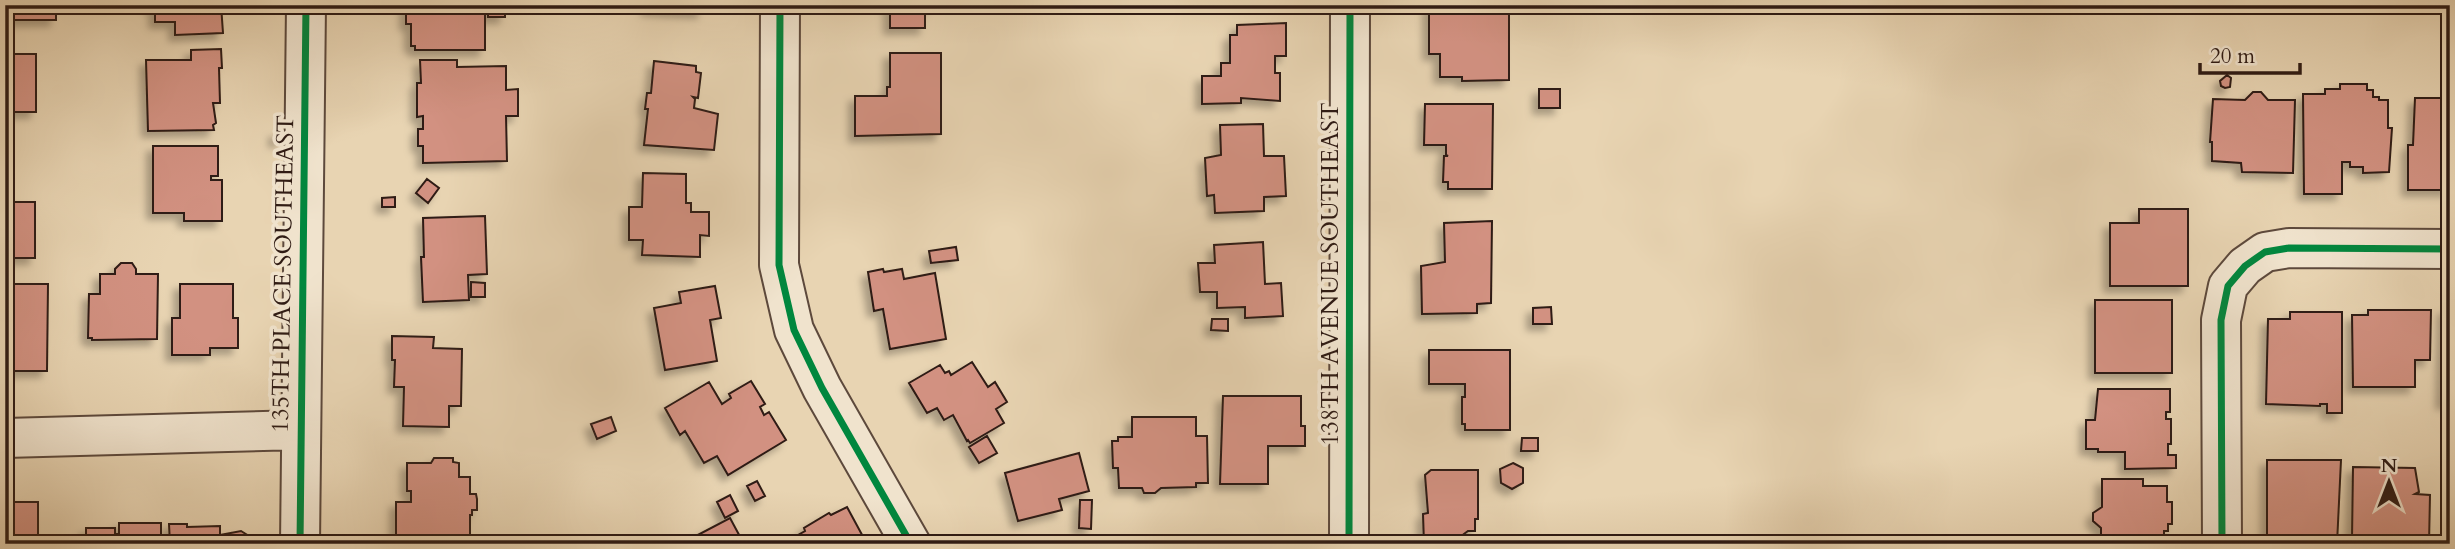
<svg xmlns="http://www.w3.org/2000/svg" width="2455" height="549" font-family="Cardo,serif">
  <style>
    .building { fill: #d29181; stroke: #2f1b14; stroke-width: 2; filter: url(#shadow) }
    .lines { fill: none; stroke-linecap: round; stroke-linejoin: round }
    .minor-casing { stroke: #5d493c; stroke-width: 42 }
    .minor { stroke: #f0e3cd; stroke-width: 38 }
    .cycleway-casing { stroke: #f0e3cd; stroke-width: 11 }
    .cycleway { stroke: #00873e; stroke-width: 7 }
    .labels { text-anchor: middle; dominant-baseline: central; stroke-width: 7; stroke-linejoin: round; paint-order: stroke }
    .street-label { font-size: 24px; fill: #2f1b14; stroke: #f0e3cd }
  </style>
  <defs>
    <filter id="shadow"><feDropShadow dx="-6" dy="6" stdDeviation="3.5" flood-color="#0004"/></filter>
  </defs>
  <rect width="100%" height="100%" fill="#e8d4b2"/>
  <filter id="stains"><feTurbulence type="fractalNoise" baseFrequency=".00286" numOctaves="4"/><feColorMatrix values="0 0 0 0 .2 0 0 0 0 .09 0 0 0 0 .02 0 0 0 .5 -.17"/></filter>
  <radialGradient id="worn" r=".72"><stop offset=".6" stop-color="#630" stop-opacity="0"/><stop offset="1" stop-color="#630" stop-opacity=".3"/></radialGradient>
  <!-- building -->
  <path class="building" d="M5,5H56V20H5Z
    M148,5H221L223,33L175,35V22H155V8Z
    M406,5H485V50H415V46H411V24H406Z
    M488,5H505V17H488Z
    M648,5H703V12L647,9Z
    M932,5V8H925V28H890V6L886,5Z
    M1429,5H1489V9H1509V80L1462,81V77H1440V54H1429Z
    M1286,23V56H1275V73H1280V101L1241,98V103L1202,104V76H1221V63H1230V35H1237V25Z
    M221,49L222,68H219L220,103H213L216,123L213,125L214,130L148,131L146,60H191V50Z
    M890,53H941V134L855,136V96H887V87H890Z
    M5,54H36V112H5Z
    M420,60H457V67L506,66V90L518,89V116H506L507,161L423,163V146H418V129H423V116L417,117V83H421Z
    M654,61L696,66V72L701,73L698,98L693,97L695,99L694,108L718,114L714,150L644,145L648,109H645L647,93H651Z
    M2227,75L2231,78L2230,87L2225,88L2221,86L2220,81Z
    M2340,84H2367V90H2373V97H2379V100H2388V128H2392L2389,172L2363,173V167H2350V162H2342V194H2304L2303,94H2325V89H2340Z
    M1539,89H1560V108H1539Z
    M2253,92H2261L2268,100H2295L2293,173L2242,172L2241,163L2212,161V142H2210L2213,99L2245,100Z
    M2415,98H2450V190H2408V145H2413Z
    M1425,104H1493L1492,189H1448V182H1443L1444,156H1448L1446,155V145H1424Z
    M1263,124L1264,156H1284L1286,196L1264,197V211L1215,213L1214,195L1207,196L1205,158L1221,155L1220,125Z
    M275,132H281V141H275Z
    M153,146H218V176H211V180H222V221H184V213H153Z
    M643,173L686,174V203H691V212H709V236L700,235V257L642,255L643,240H629V207H642Z
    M427,179L439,188L428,203L416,193Z
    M395,197V207H382V198Z
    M5,202H35V258H5Z
    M2139,209H2188V286H2110V223H2139Z
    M485,216L487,274L468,275L469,300L423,302L421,257H424L423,218Z
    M1492,221L1491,303L1477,304V313L1422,314L1421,266L1445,262L1444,223Z
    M1263,242L1265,284L1281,283L1283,316L1245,318V307L1217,308V292H1200L1198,263H1215L1214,245Z
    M956,247L958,260L931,263L929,251Z
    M121,263H132L136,269V274H158L157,339L92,340V338H88L89,294H100V274H115V269Z
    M883,269L884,272L902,269L904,279L935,273L946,339L890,349L883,309L874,311L868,272Z
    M471,282L485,283V297H471Z
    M5,284H48L47,371H5Z
    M180,284H233V318H238V348H210V355H172V318H180Z
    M715,286L721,318L710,320L717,361L665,370L654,308L681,303L679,292Z
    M2095,300H2172V373H2095Z
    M1551,307L1552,324H1533V308Z
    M2444,309H2450V403H2442Z
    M2368,310H2431L2430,360H2415V387H2353L2352,315H2368Z
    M2290,312H2342V413H2327V404H2320V406L2266,404L2268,319H2290Z
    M1212,319H1228V331L1211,330Z
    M392,336L434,337L433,348L462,349L461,406H449V427L403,426L404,387H394L395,360H392Z
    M1429,350H1510V430H1465V424H1462V397H1465V384H1429Z
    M972,362L988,387L995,382L1007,402L996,409L1004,423L970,443L968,440L967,441L953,415L944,420L937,408L927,413L909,383L940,365L945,373L949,371L951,375Z
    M751,381L765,404L760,407L764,415L769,412L786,440L728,475L717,456L704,463L685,431L680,435L665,408L709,382L722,404L731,398L729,394Z
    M2098,389H2170V412H2166V419H2171V444H2168V455H2176V468L2125,469V452H2098V449H2086V420H2095Z
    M1223,396H1301V426H1305V446H1268V484H1220Z
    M611,417L616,431L597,439L591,424Z
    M1132,417H1196V436H1207L1208,483H1196V487L1161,488L1155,493H1144L1142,488H1119L1118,468H1113L1112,441H1118V437H1132Z
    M987,436L997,453L979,463L969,447Z
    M1522,438H1538V451H1521Z
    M1079,453L1089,491L1059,499L1062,510L1018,521L1005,473Z
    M434,458H453V462L459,463V477H470V494H476L477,499V510H472V515H470V542L396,544V502H411V491H407V463H431Z
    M2267,460H2341L2337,544L2267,543Z
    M1513,463L1523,468V483L1512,489L1501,483L1500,469Z
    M2353,467L2415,468L2419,492L2415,494L2430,495L2429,544H2365L2359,539H2352Z
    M1431,470H1478V519H1475V531H1468L1460,537V544H1424L1423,514L1428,513L1425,475Z
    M2102,479H2143V486H2167V502H2172V524H2168V531H2164V544H2101V528L2093,521V513L2102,507Z
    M757,481L765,496L755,501L747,486Z
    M730,495L738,511L725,518L717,502Z
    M1080,500H1092L1091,529L1079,528Z
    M5,502H38V544H5Z
    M847,507L867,544H782L805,531L804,528L829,513L831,515Z
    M730,518L744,544H685L693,540L692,538Z
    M119,523H161V544H86V528H115V534H119Z
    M169,524H187V527L220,526V535L241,531L249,536V544H170Z"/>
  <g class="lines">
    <defs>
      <path id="minor" d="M780,5L779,265L794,330L822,388L911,544
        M5,438L301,430
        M300,544L306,5
        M1349,544L1350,5
        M2222,544L2221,320L2228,286L2245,266L2265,252L2289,248L2450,249"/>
    </defs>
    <!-- minor casing -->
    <use href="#minor" class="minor-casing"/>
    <!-- minor -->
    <use href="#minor" class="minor"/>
    <defs>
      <path id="cycleway" d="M780,5L779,265L794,330L822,388L911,544
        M300,544L306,5
        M1349,544L1350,5
        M2222,544L2221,320L2228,286L2245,266L2265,252L2289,248L2450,249"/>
    </defs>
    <!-- cycleway casing -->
    <use href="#cycleway" class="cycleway-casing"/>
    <!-- cycleway -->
    <use href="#cycleway" class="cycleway"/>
  </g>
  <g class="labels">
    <!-- street labels -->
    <g class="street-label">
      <text transform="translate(283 274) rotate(-89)">135TH PLACE SOUTHEAST</text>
      <text transform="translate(1330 274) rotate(-90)">138TH AVENUE SOUTHEAST</text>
    </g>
  </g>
  <!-- margin -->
  <rect width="2455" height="549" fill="none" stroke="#e8d4b2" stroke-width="28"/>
  <rect x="7" y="7" width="2441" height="535" fill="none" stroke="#2f1b14" stroke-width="3.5"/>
  <rect x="14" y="14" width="2427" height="521" fill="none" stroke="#2f1b14" stroke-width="2"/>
  <!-- north arrow -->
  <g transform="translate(2389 482)" stroke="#f0e3cd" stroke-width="5" paint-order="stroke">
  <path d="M0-5L12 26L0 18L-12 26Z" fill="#2f1b14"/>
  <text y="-10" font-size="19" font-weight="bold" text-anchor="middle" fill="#2f1b14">N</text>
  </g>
  <!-- scale -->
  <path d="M2200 63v10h100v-10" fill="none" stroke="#2f1b14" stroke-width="3.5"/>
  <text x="2210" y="63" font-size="21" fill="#2f1b14" stroke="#f0e3cd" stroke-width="5" paint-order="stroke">20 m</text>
  <rect width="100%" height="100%" filter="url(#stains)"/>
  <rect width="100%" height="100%" fill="url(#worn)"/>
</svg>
